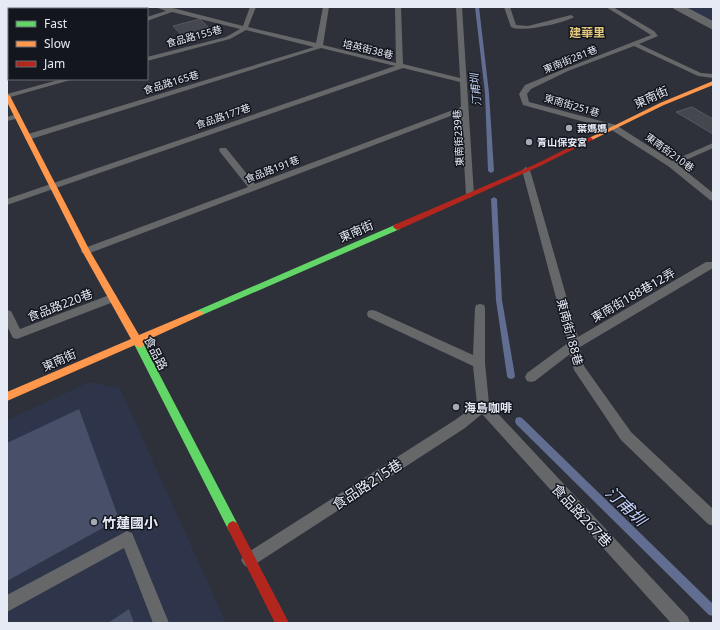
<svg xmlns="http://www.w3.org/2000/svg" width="720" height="630" font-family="'Noto Sans','Noto Sans TC',sans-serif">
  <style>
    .built { fill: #2e3449 }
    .green { fill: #474f69 }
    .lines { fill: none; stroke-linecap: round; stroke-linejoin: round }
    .stream { fill: #616d91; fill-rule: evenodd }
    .building { fill: #44474e; stroke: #565960 }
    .lane { fill: #656769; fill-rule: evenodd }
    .street { fill: #656769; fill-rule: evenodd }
    .fast { fill: #63d668; fill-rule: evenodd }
    .slow { fill: #ff974d; fill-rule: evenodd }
    .jam { fill: #b3261e; fill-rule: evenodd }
    .poi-dot { fill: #a6a9b3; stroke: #14161e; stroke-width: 1.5 }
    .labels { text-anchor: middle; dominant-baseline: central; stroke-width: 3; stroke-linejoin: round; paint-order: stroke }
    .far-street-label { font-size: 10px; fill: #e6eaf4; stroke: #14161e }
    .far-poi-label { font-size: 10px; font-weight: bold; fill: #e6eaf4; stroke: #14161e; text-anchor: start }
    .far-water-label { font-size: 11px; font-style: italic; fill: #c2cff6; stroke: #14161e }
    .far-quarter-label { font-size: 12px; font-weight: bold; fill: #e5ca7e; stroke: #14161e }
    .street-label { font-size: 12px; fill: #e6eaf4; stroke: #14161e }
    .poi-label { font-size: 12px; font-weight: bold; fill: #e6eaf4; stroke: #14161e; text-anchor: start }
    .near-street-label { font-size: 14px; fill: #e6eaf4; stroke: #14161e }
    .near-poi-label { font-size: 14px; font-weight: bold; fill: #e6eaf4; stroke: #14161e; text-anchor: start }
    .near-water-label { font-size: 16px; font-style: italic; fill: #c2cff6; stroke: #14161e }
  </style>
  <rect width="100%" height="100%" fill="#2e3139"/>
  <!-- built -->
  <path class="built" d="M685,7H713V22Z
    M89,382L120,388L226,623H7V420Z"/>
  <!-- green -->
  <path class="green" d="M79,409L119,519L7,581V443Z
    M129,609L134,623H108Z"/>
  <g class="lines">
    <!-- stream -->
    <path class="stream" d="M475,7H479L489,93L494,171L491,173L488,171L485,93Z
      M494,197L497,199L502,300L515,376L514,378L511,379L508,378L507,376L496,300L491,199Z
      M519,417L522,418L713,604V616L709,615L516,424L515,421L516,418Z"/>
  </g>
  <!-- building -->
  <path class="building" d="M200,19L214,33L186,40L173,26Z
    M692,107L713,119V134L676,112Z"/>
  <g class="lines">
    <!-- lane -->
    <path class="lane" d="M63,7H74L70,9H59Z
      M155,7L173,8L243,26L250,7H256L248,27L316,43L323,7H329L323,45L396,63L395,7H401L403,64L460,78L456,7H462L474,195L470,198L466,195L461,112L90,253H82L81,251L82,249L248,187L220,152L219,150L220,148H226L255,184L461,107L460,82L403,68L7,205V199L395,66L321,48L31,139H25V135L314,47L246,30L230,39L147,61V57L226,37L240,29L172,12L147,21V17L166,11Z
      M504,7H510L516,25L528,26L571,15L574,17C565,23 520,33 511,27Z
      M606,7H613L654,31L658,36L639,44L701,73L713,74V78L698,76L634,46L568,71L531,89L527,94L529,102L616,125L672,161L713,143V148L677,164L713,193V201L710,200L668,166L610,129L523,105L519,94L525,85L564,69L651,35Z
      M9,18V22L7,23V19Z
      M7,51H9V55H7Z
      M62,79H74L7,98V94Z
      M17,114H20V118L7,121V117Z
      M526,167L530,170L578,337L706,262H713V268L580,347L584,366L631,432L713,509V526L708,524L621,440L574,370L570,354L535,381L531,382L527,381L525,377L527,373L568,343L522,170Z
      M112,294L116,295L117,298L116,301L17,339L13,338L7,326V310L11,311L20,329Z
      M480,304L484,305L485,308V363L489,404L688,617L690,623H671L482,414L465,428L254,565L249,568L244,565L241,560L244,555L455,420L477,404L473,366L368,317L367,314L368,311L372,310L376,311L473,355L475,308L476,305Z
      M127,531L132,533L169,623H153L124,548L7,612V595Z"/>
    <!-- street -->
    <path class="street" d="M672,7H686L713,21V30L674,9Z"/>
    <!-- fast -->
    <path class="fast" d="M397,224L401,227L400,229L202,315H196L195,313L196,311Z
      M139,340L142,341L237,523L239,527L237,531L233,533L229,531L134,344L136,341Z"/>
    <!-- slow -->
    <path class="slow" d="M713,81V85L664,105L592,140L587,139L660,103Z
      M7,94L10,96L90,251L139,335L196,311H202L203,313L202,315L143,342L144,344L142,347L139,348L135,345L7,401V392L131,339L82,251L7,102Z"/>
    <!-- jam -->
    <path class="jam" d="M590,137L593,139L592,140L540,166L400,229L397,230L393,227L394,225L536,164Z
      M233,521L237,523L289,623H275L227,527L229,523Z"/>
  </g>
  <!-- markers -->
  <g class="poi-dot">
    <circle cx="569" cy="128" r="4"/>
    <circle cx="529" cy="142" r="4"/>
    <circle cx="456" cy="407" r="4"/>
    <circle cx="94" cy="522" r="4"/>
  </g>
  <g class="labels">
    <!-- far-street labels -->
    <g class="far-street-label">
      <text transform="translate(194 36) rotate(-15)">食品路155巷</text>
      <text transform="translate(368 49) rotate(13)">培英街38巷</text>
      <text transform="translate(570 59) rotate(-22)">東南街281巷</text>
      <text transform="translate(171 82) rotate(-17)">食品路165巷</text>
      <text transform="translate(572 105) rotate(16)">東南街251巷</text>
      <text transform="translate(223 116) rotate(-19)">食品路177巷</text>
      <text transform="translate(458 138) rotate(-93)">東南街239巷</text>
      <text transform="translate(670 152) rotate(36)">東南街210巷</text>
      <text transform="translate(272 169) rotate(-21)">食品路191巷</text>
    </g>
    <!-- far-poi labels -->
    <g class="far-poi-label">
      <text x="577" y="128">葉媽媽</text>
      <text x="537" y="142">青山保安宮</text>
    </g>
    <!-- far-water labels -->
    <g class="far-water-label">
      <text transform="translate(475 90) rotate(-95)">汀甫圳</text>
    </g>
    <!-- far-quarter labels -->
    <g class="far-quarter-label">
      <text x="587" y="32">建華里</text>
    </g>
    <!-- street labels -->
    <g class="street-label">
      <text transform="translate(651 97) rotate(-24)">東南街</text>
      <text transform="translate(356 231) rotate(-23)">東南街</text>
      <text transform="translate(633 295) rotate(-30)">東南街188巷12弄</text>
      <text transform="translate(60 305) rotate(-21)">食品路220巷</text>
      <text transform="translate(570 332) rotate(75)">東南街188巷</text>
      <text transform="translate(156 353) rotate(63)">食品路</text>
      <text transform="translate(59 360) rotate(-24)">東南街</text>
    </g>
    <!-- poi labels -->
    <g class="poi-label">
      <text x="464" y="407">海島咖啡</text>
    </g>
    <!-- near-street labels -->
    <g class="near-street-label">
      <text transform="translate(367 484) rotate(-33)">食品路215巷</text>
      <text transform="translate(582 515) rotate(47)">食品路267巷</text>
    </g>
    <!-- near-poi labels -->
    <g class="near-poi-label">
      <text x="102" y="522">竹蓮國小</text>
    </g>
    <!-- near-water labels -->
    <g class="near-water-label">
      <text transform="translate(626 506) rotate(44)">汀甫圳</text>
    </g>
  </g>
  <!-- border -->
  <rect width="720" height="630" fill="none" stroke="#e6eaf4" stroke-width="16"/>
  <!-- legend -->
  <rect x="8" y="8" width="140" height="72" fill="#14161e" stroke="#686b74"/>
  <rect x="16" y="21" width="20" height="6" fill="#63d668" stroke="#686b74"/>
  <text x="44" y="28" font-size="12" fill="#e6eaf4">Fast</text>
  <rect x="16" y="41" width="20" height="6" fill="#ff974d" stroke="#686b74"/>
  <text x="44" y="48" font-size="12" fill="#e6eaf4">Slow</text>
  <rect x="16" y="61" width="20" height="6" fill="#b3261e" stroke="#686b74"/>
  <text x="44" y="68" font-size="12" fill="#e6eaf4">Jam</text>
</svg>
